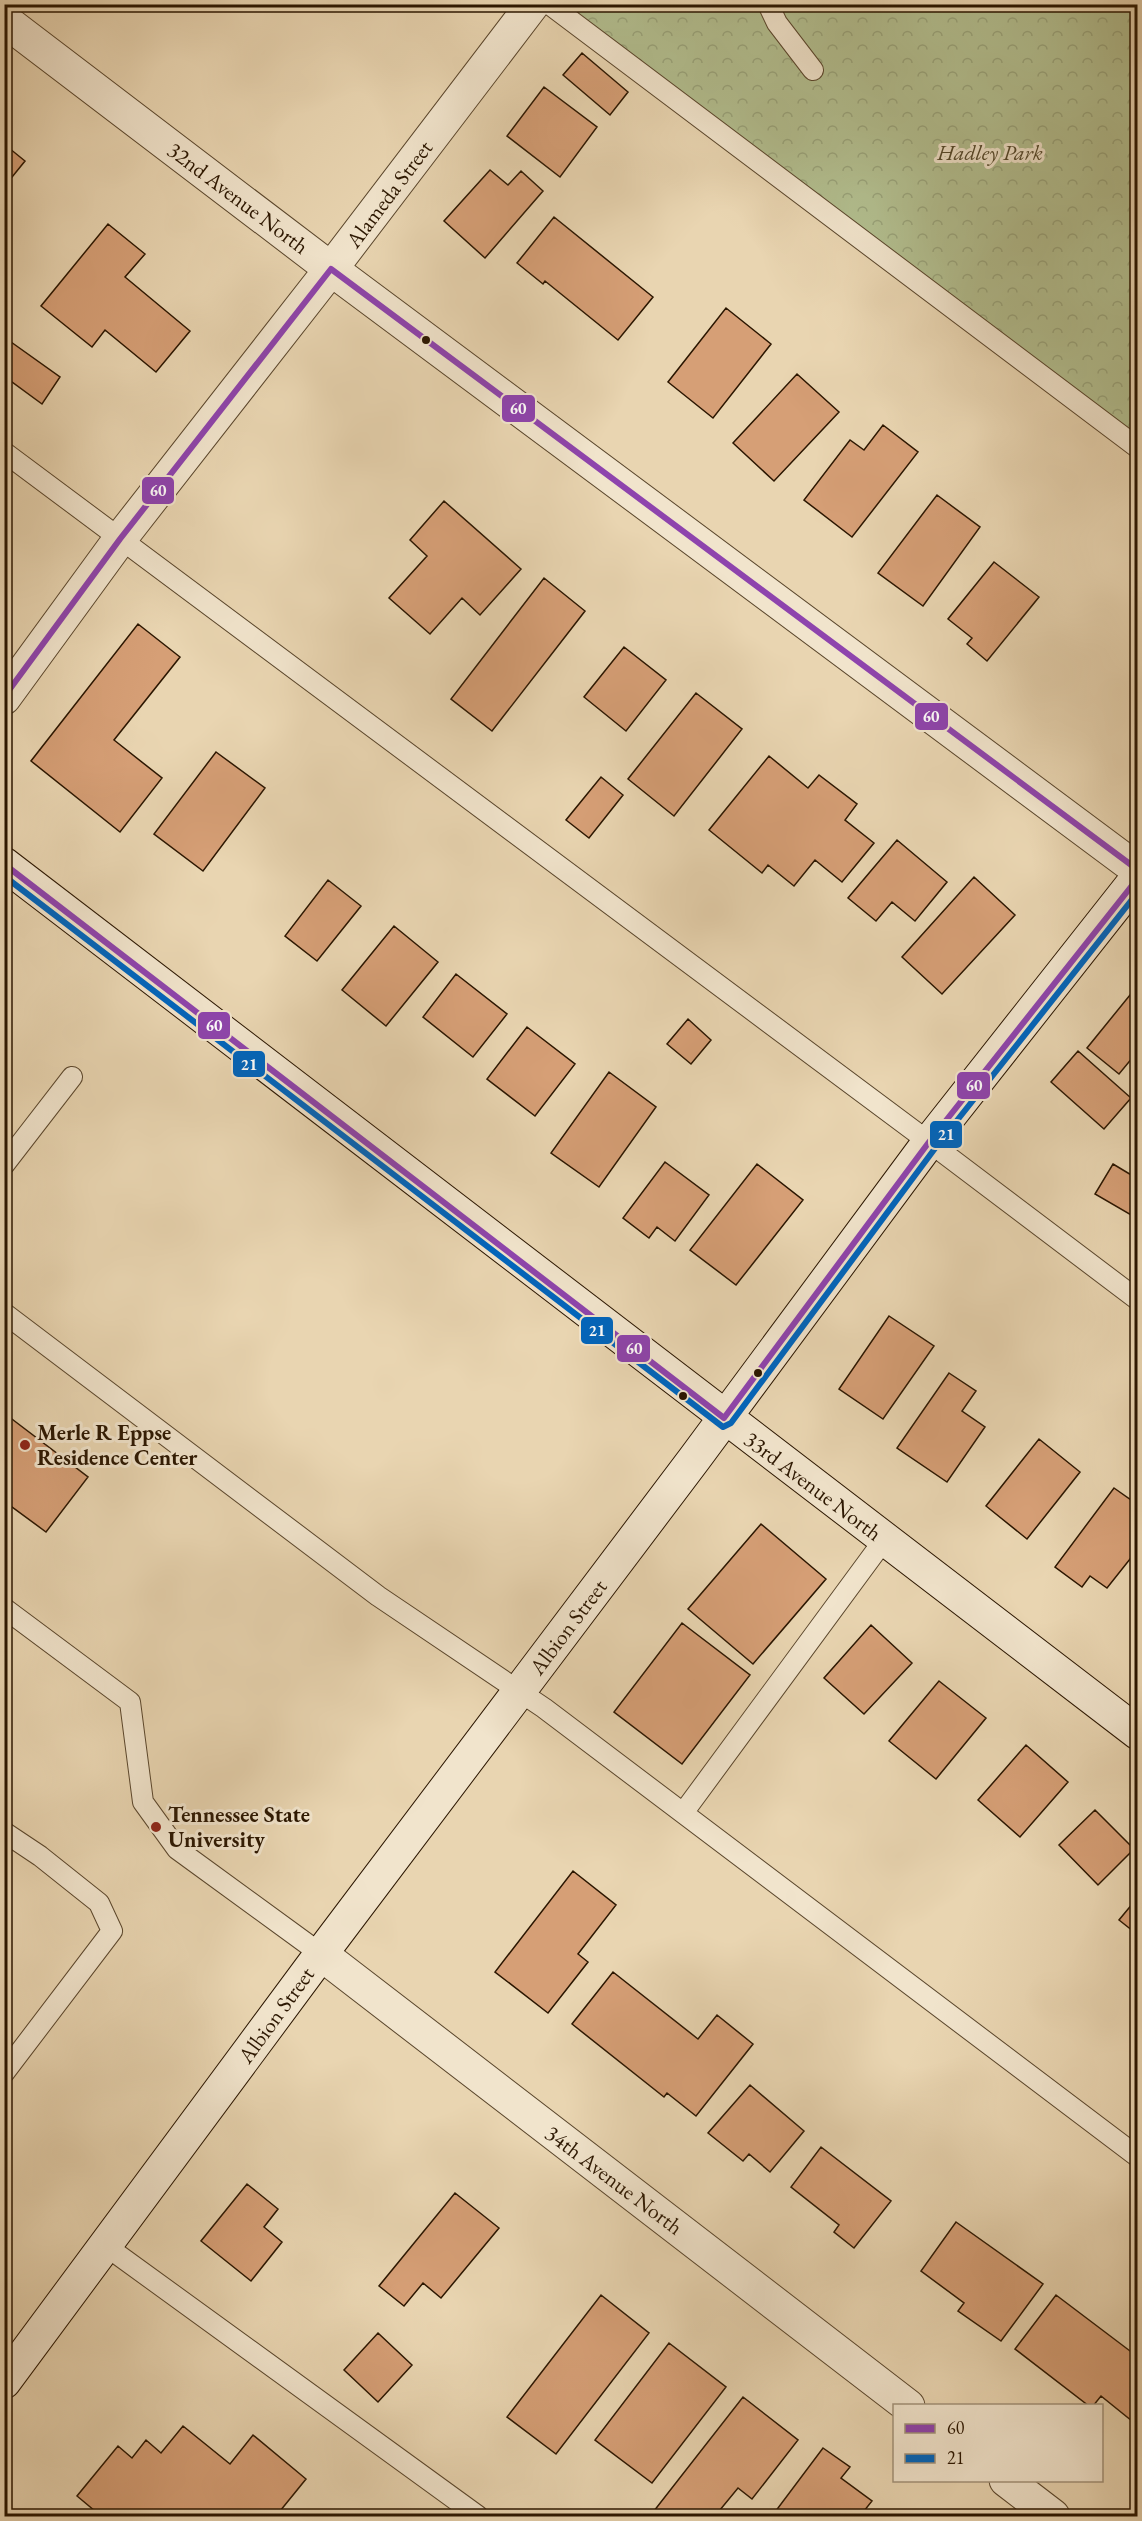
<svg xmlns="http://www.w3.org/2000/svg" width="1142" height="2521" font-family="'EB Garamond',serif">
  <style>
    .park { fill: url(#park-crowns); stroke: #6e6a48; stroke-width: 1.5 }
    .building { fill: #d69f76; stroke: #2b1600; stroke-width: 1.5 }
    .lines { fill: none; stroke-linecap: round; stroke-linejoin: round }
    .lane-casing { stroke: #5a462c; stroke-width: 22 }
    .street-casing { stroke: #5a462c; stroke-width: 35 }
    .secondary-casing { stroke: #2b1600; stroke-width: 35 }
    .lane { stroke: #f1e4cc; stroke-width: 20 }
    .street { stroke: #f1e4cc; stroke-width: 33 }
    .secondary { stroke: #f1e4cc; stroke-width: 33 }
    .bus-1-casing { stroke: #f1e4cc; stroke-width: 10 }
    .bus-2-casing { stroke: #f1e4cc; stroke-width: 10 }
    .bus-1 { stroke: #8e44ad; stroke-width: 6 }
    .bus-2 { stroke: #0065bd; stroke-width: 6 }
    .bus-dot { fill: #2b1600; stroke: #f1e4cc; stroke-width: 2 }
    .poi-dot { fill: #8f2418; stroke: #f1e4cc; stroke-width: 2 }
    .labels { text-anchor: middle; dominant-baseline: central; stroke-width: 6; stroke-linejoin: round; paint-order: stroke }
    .park-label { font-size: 22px; font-style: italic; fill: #54482b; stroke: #f1e4cc }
    .street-label { font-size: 22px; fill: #2b1600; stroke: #f1e4cc }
    .poi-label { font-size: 22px; font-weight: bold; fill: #2b1600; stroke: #f1e4cc; text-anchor: start }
    .line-badge { stroke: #f1e4cc; stroke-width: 2 }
    .badge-label { font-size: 16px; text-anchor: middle; font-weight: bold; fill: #fff }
  </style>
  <defs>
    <pattern id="park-crowns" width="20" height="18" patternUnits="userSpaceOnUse" patternTransform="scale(1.5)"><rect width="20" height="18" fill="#b2be8f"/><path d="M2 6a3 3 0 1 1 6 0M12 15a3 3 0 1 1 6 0" fill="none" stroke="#99a37a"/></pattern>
  </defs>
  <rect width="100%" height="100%" fill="#e9d5b1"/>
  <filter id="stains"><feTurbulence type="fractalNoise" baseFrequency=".00333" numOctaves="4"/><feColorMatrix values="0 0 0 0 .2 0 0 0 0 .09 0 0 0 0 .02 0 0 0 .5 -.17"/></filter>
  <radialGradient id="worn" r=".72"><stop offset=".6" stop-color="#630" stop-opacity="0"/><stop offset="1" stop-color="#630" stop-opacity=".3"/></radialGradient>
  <!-- park -->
  <path class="park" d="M584,4L1137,5V448L572,21Z"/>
  <!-- building -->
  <path class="building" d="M582,53L628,92L610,115L563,75Z
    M544,87L597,127L560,177L507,136Z
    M4,144L25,161L4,187Z
    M490,170L508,185L521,171L543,191L485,258L444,221Z
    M554,217L653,297L618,340L545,281L543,284L517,263Z
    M108,224L145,254L125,277L190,331L156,372L105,330L92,347L41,306Z
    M726,308L771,344L713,418L668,382Z
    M4,337L60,377L42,404L4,376Z
    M797,374L839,412L774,481L733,443Z
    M883,425L918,452L852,537L804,500L850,440L864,450Z
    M937,495L980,527L923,606L878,573Z
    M444,501L521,569L480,615L462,598L430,634L389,598L427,556L410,540Z
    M994,562L1039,597L987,661L967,644L972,638L948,619Z
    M544,578L585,611L492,731L451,699Z
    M138,624L180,657L114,740L162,778L120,832L31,761Z
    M624,647L666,680L626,731L584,697Z
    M696,693L742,729L674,816L628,779Z
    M216,752L265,788L203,871L154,834Z
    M769,756L808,788L819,775L857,804L845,820L874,843L842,882L815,860L794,886L768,865L762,873L709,830Z
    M601,777L623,795L589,838L566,820Z
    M897,840L947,882L915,921L892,902L876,921L848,898Z
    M974,877L1015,915L942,994L902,957Z
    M328,880L361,906L317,961L285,936Z
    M394,926L438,962L386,1026L342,990Z
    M456,974L507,1014L473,1057L423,1017Z
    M1130,995L1138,1001V1051L1119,1074L1087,1048Z
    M688,1019L711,1040L691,1064L667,1044Z
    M527,1027L575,1064L535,1116L487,1079Z
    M1078,1051L1131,1098L1104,1129L1051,1082Z
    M609,1072L656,1107L599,1187L551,1153Z
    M665,1162L709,1195L675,1241L657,1227L649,1238L623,1218Z
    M757,1164L803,1200L736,1285L690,1250Z
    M1113,1164L1138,1179V1219L1095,1194Z
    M889,1316L934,1346L883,1419L839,1389Z
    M949,1373L976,1391L962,1411L985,1427L947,1482L897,1448Z
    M4,1413L88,1477L46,1532L4,1501Z
    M1039,1439L1080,1472L1027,1539L986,1506Z
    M1114,1488L1138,1505V1549L1107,1588L1090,1576L1082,1587L1055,1567Z
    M761,1524L826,1579L753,1664L688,1609Z
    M682,1623L750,1675L682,1764L614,1712Z
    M871,1625L912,1663L864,1714L824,1678Z
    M939,1681L986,1718L936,1779L889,1741Z
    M1026,1745L1068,1782L1020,1837L978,1800Z
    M1095,1810L1134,1849L1098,1885L1059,1845Z
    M573,1871L616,1905L578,1954L588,1962L548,2013L495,1972Z
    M1138,1897V1935L1119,1920Z
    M613,1972L698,2039L717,2015L753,2044L696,2116L667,2093L664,2097L572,2024Z
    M750,2085L804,2131L770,2172L749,2154L743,2161L708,2133Z
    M821,2147L891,2201L854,2248L834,2232L839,2225L791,2187Z
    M247,2184L278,2209L264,2227L282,2242L251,2281L201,2241Z
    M455,2193L499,2228L441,2298L423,2283L404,2306L379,2286Z
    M956,2222L1043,2284L1001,2341L958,2311L964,2303L921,2271Z
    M601,2295L649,2333L556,2454L507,2417Z
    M1056,2295L1138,2357V2414L1132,2421L1101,2396L1093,2406H1089L1015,2349Z
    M378,2333L412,2365L378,2402L344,2370Z
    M669,2343L726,2387L652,2483L595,2440Z
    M743,2397L798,2440L752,2499L738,2488L715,2516H650Z
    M183,2426L230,2464L253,2435L306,2479L276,2516H101L77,2496L118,2446L132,2458L146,2440L161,2453Z
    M823,2448L850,2467L841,2478L872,2501L860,2516H772Z"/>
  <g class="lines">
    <defs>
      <path id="lane" d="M549,4L1138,448
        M768,4L777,23L813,70
        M4,452L929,1142L1138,1300
        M4,1165L72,1077
        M4,1313L378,1596L544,1708L1138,2157
        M4,1608L130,1702L143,1802L177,1849L321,1954
        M683,1813L884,1540
        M4,1832L40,1856L99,1903L112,1931L4,2073
        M106,2246L478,2516"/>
      <path id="street" d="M4,20L331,269L1138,870
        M4,698L120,539L331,269L533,4
        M321,1954L908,2406
        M1006,2480L1053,2516"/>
      <path id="secondary" d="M4,864L1138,1733
        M4,2382L321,1954L695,1458L929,1142L1138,877"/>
    </defs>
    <!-- lane casing -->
    <use href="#lane" class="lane-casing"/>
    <!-- street casing -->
    <use href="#street" class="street-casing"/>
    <!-- secondary casing -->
    <use href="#secondary" class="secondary-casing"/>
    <!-- lane -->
    <use href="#lane" class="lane"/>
    <!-- street -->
    <use href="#street" class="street"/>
    <!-- secondary -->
    <use href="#secondary" class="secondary"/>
    <defs>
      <path id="bus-1" d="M4,697L120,539L331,269L1138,870
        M4,864L724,1418L929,1142L1138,878"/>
      <path id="bus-2" d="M4,876L723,1427L731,1423L936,1147L1138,892"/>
    </defs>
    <!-- bus-1 casing -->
    <use href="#bus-1" class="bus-1-casing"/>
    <!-- bus-2 casing -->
    <use href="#bus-2" class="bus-2-casing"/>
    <!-- bus-1 -->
    <use href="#bus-1" class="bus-1"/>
    <!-- bus-2 -->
    <use href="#bus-2" class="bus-2"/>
  </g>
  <!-- markers -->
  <g class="bus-dot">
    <circle cx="426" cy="340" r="5"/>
    <circle cx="758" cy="1373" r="5"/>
    <circle cx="683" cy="1396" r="5"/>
  </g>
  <g class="poi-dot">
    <circle cx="25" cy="1445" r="6"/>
    <circle cx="156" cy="1827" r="6"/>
  </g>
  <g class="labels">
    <!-- park labels -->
    <g class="park-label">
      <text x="990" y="152">Hadley Park</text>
    </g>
    <!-- street labels -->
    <g class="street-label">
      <text transform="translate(389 194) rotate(-53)">Alameda Street</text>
      <text transform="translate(238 198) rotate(37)">32nd Avenue North</text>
      <text transform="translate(813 1486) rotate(37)">33rd Avenue North</text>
      <text transform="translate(568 1627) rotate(-53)">Albion Street</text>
      <text transform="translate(276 2015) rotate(-54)">Albion Street</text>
      <text transform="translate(614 2180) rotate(37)">34th Avenue North</text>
    </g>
    <!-- poi labels -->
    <g class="poi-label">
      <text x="37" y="1432">Merle R Eppse<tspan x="37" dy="25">Residence Center</tspan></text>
      <text x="168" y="1814">Tennessee State<tspan x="168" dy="25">University</tspan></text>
    </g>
  </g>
  <g class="line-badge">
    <rect x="501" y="394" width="35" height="29" rx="6" fill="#8e44ad"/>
    <rect x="141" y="476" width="34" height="29" rx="6" fill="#8e44ad"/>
    <rect x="914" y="702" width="35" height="29" rx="6" fill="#8e44ad"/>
    <rect x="197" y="1011" width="34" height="29" rx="6" fill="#8e44ad"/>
    <rect x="232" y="1050" width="34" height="28" rx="6" fill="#0065bd"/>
    <rect x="956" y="1071" width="35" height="29" rx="6" fill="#8e44ad"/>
    <rect x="929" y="1120" width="34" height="29" rx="6" fill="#0065bd"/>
    <rect x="580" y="1316" width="34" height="29" rx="6" fill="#0065bd"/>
    <rect x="616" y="1334" width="35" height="29" rx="6" fill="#8e44ad"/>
  </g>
  <g class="badge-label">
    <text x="518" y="414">60</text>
    <text x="158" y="496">60</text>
    <text x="931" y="722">60</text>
    <text x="214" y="1031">60</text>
    <text x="249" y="1070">21</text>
    <text x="974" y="1091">60</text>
    <text x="946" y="1140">21</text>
    <text x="597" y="1336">21</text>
    <text x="634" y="1354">60</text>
  </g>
  <!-- margin -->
  <rect width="1142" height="2521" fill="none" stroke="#e9d5b1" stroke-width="24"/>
  <rect x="6" y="6" width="1130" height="2509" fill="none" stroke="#2b1600" stroke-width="3"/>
  <rect x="12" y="12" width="1118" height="2497" fill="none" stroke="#2b1600" stroke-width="1.5"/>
  <!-- legend -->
  <rect x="893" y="2404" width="210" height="78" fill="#f1e4cc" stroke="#a2927a" stroke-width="1.5"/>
  <rect x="905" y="2424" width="30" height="9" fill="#8e44ad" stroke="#a2927a" stroke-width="1.5"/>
  <text x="947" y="2434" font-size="18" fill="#2b1600">60</text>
  <rect x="905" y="2454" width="30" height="9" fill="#0065bd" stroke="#a2927a" stroke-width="1.5"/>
  <text x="947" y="2464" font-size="18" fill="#2b1600">21</text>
  <rect width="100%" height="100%" filter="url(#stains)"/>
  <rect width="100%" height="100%" fill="url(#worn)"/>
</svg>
